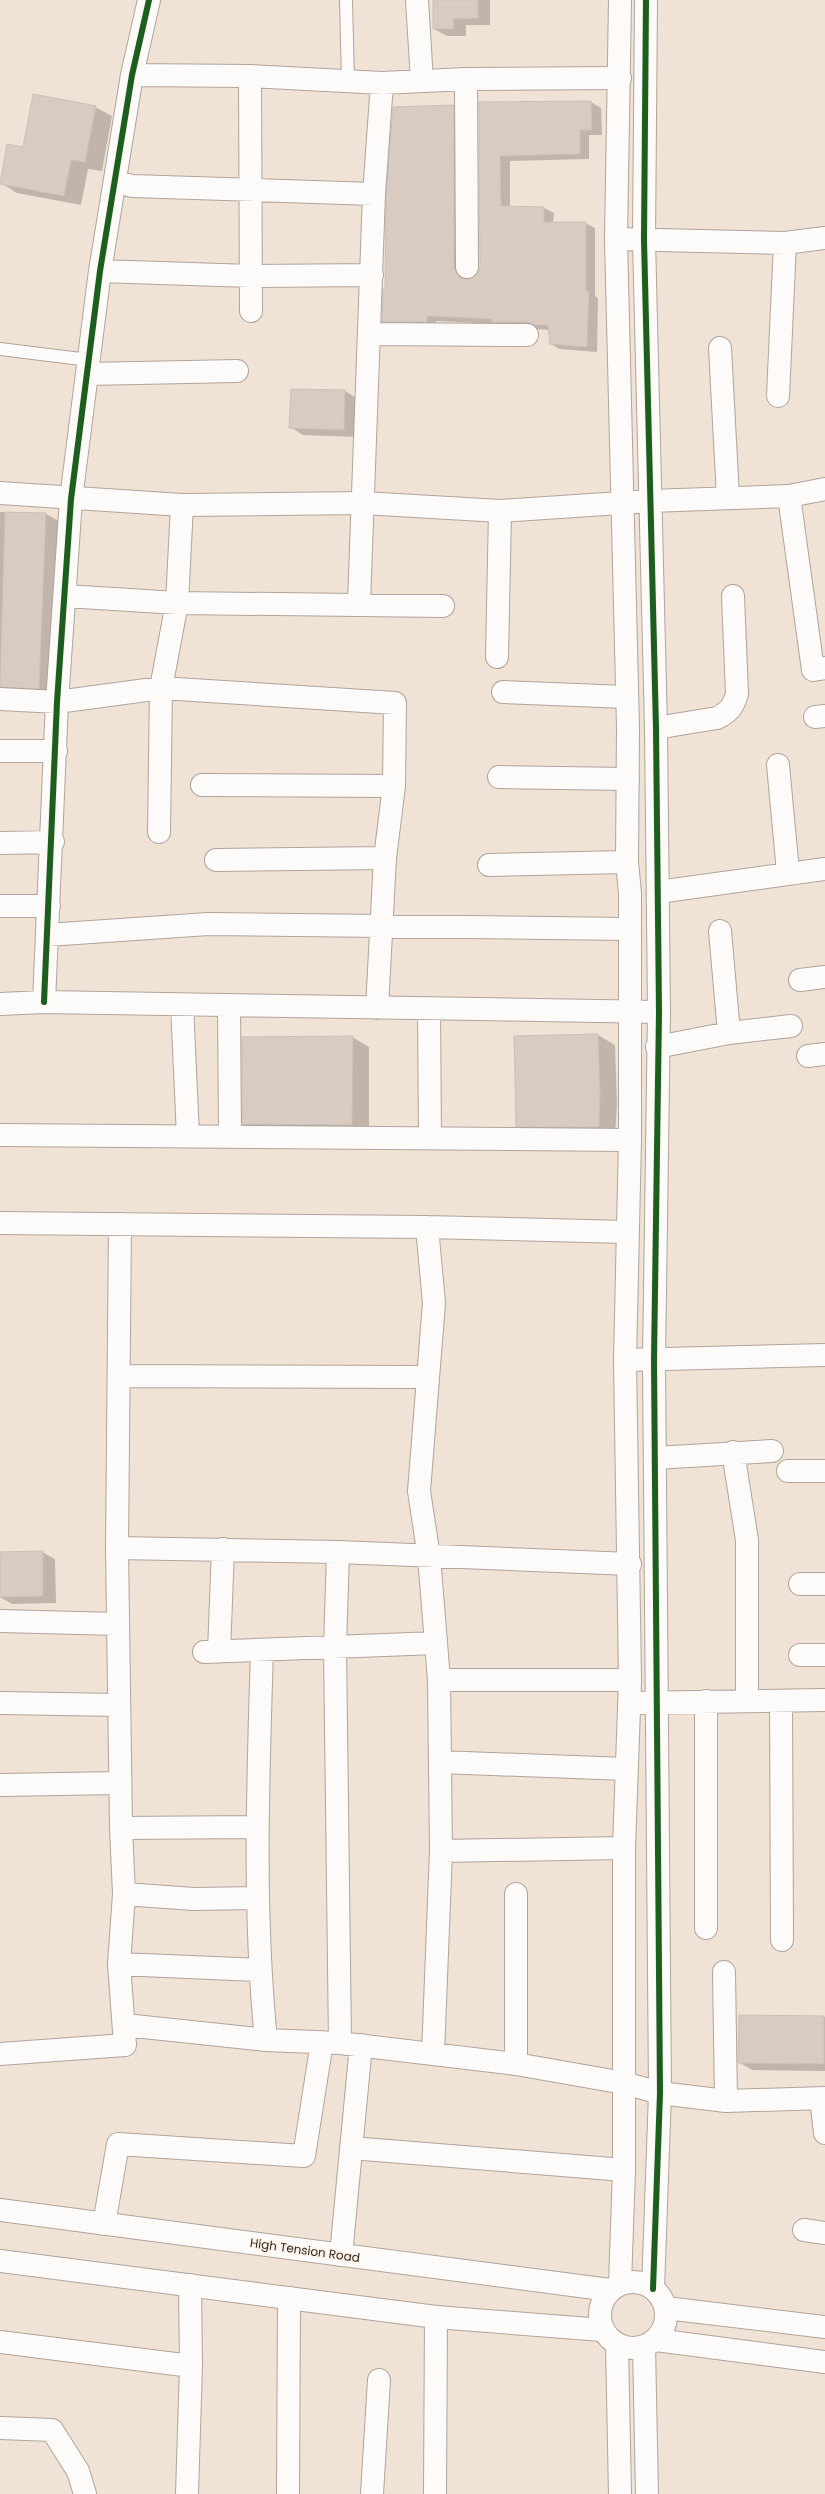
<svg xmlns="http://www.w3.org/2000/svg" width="825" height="2494" font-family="Poppins,sans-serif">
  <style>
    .shadow { fill: #0003 }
    .building { fill: #d8ccc2; stroke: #ccc0b7 }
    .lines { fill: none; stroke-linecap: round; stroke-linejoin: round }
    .service-casing { stroke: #b0a49b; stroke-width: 14 }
    .minor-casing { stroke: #b0a49b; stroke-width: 24 }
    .tertiary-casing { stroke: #b0a49b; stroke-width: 24 }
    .service { stroke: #fdfbf9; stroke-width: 12 }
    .minor { stroke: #fdfbf9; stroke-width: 22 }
    .tertiary { stroke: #fdfbf9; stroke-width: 22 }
    .cycleway-casing { stroke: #fdf2e9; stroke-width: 8 }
    .cycleway { stroke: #1b5e20; stroke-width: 6 }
    .labels { text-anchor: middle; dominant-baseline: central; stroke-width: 3; stroke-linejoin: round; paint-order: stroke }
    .street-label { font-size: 12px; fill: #32281f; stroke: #fdf2e9 }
  </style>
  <rect width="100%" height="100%" fill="#f1e2d6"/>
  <!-- shadow -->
  <path class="shadow" d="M434,0H490V25H466V36H447L434,29Z
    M591,102L601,108L602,135H589V159L510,161V207L544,208L554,213L553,223H585L595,228V296L598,298L597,352L560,349L551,344L550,330L503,327L497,324L436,321V327H393L383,321L386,290L453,106L463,112L464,273L468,280L478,274L480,267V103Z
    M95,107L112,116L102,171L88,169L81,205L17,193L1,183L24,148Z
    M345,391L358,399L357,437L303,435L290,427Z
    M0,512L46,514L59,521L52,695H0Z
    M598,1035L615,1045L617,1104L615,1136H534L517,1126L515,1037Z
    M352,1037L369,1047V1134H260L243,1124Z
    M42,1552L55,1559L56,1603L12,1604L0,1597V1553Z
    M740,2016L825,2017V2071L752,2070L739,2062Z"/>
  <!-- building -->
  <path class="building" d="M433,0H478V18L453,19L454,29H433Z
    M33,94L96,106L85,162L71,160L64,196L0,184L7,144L23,147Z
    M591,101L592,130H580V154L500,156L501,206L544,207V222H586V291H589L587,347L550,344L548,325H535L527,322H492V319L427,316V322H382L383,289H385L386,195L393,107L454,105V267L460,278L467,279L478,274L480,267L479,102Z
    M291,389L345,390L344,430L289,428Z
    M5,512L46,513L39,689L0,687Z
    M598,1034L600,1094L599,1127H516L514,1036Z
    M353,1036L352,1125L242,1124V1037Z
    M43,1551V1596L0,1597V1552Z
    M739,2015L824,2016V2064L738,2063Z"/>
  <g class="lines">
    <defs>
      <path id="service" d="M346,0L348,81
        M0,349L89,360"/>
      <path id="minor" d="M417,0L422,81
        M132,75L250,76L382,83L466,79L620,78
        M250,76L251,311
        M466,79L467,267
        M115,181L132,186L374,194
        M616,239L785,243L825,238
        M100,271L251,276L372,275
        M370,334L527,335
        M720,348L728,497
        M87,374L237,371
        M778,396L785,243
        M789,496L813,670L825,668
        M66,596L177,603L443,606
        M359,603L374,194L382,83
        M497,657L500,511
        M503,692L626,697
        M0,699L57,702L161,688L395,703L394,786L385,858L377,1008
        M815,717L825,716
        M656,728L717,718C729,712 733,707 737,694L733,596
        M0,751H56
        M778,765L788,872
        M499,777L628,779
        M202,785L394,786
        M159,832L161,688L177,603L182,505
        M0,843L53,842
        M216,860L385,858
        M489,865L627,862
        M658,892L825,869
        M0,906H49
        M720,931L729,1033
        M47,935L208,924L629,929
        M800,980L825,977
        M44,1002L57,702L71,499L100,271L132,75L149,0
        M0,1004L44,1002L659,1012
        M182,1005L188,1136
        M229,1005L230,1136
        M429,1009L430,1137
        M657,1047L729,1033L791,1026
        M808,1056L825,1054
        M0,1135L630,1140
        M0,1223L427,1227L627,1232
        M427,1227L434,1303L419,1491L429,1557L439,1680L441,1851L433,2054
        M625,1360L825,1355
        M119,1376L428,1377
        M733,1452L747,1540V1701
        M656,1458L772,1451
        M788,1471H825
        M117,1548L338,1552L630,1564
        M338,1552L335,1647L340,2043
        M800,1584H825
        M0,1621L118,1624
        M262,1650C258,1780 253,1910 266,2040
        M204,1652L436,1643
        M219,1652L223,1549
        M800,1655H825
        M439,1680H630
        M706,1701V1928
        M781,1701L782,1940
        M0,1703L119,1705
        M629,1703L825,1700
        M440,1762L626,1769
        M0,1785L120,1783
        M121,1828L256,1827
        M441,1851L624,1848
        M124,1894L194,1899L258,1898
        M119,1964L259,1970
        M724,1972L726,2101
        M125,2025L266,2040L340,2043L516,2064L624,2083L660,2093L726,2101L825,2098
        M0,2054L125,2045L119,1964L124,1894L121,1828L117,1548L120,1224
        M516,2064V1894
        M821,2099L825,2133
        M351,2148L624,2170
        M104,2224L118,2144L304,2156L322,2042
        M804,2230L825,2233
        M341,2255L361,2045
        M0,2342L191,2366
        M0,2428L52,2430L78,2471L85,2494
        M187,2494L191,2366L190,2285
        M288,2494L289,2298
        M372,2494L379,2380
        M435,2494L436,2317"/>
      <path id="tertiary" d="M620,0L616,239L628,728L627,862L630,893V1140L625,1360L630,1680L624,1848V2170L620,2284
        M646,0L644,240L656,728L659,1012L654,1360L660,2093L653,2289
        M0,493L182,505L363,503L500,511L650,501L789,496L825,489
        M0,2210L610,2290
        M0,2261L436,2317L602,2330
        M600 2315a33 33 0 1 1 66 0a33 33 0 1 1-66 0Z
        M666,2308L825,2327
        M656,2340L825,2362
        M617,2345L620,2494
        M644,2346L647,2494"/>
    </defs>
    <!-- service casing -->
    <use href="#service" class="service-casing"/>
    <!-- minor casing -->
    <use href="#minor" class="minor-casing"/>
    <!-- tertiary casing -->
    <use href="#tertiary" class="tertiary-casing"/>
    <!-- service -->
    <use href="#service" class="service"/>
    <!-- minor -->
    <use href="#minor" class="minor"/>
    <!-- tertiary -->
    <use href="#tertiary" class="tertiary"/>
    <defs>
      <path id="cycleway" d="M646,0L644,240L656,728L659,1012L654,1360L660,2093L653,2289
        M44,1002L57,702L71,499L100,271L132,75L149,0"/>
    </defs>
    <!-- cycleway casing -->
    <use href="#cycleway" class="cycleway-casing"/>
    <!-- cycleway -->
    <use href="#cycleway" class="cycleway"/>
  </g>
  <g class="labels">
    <!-- street labels -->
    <g class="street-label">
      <text transform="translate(305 2250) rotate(8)">High Tension Road</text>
    </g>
  </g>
</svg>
